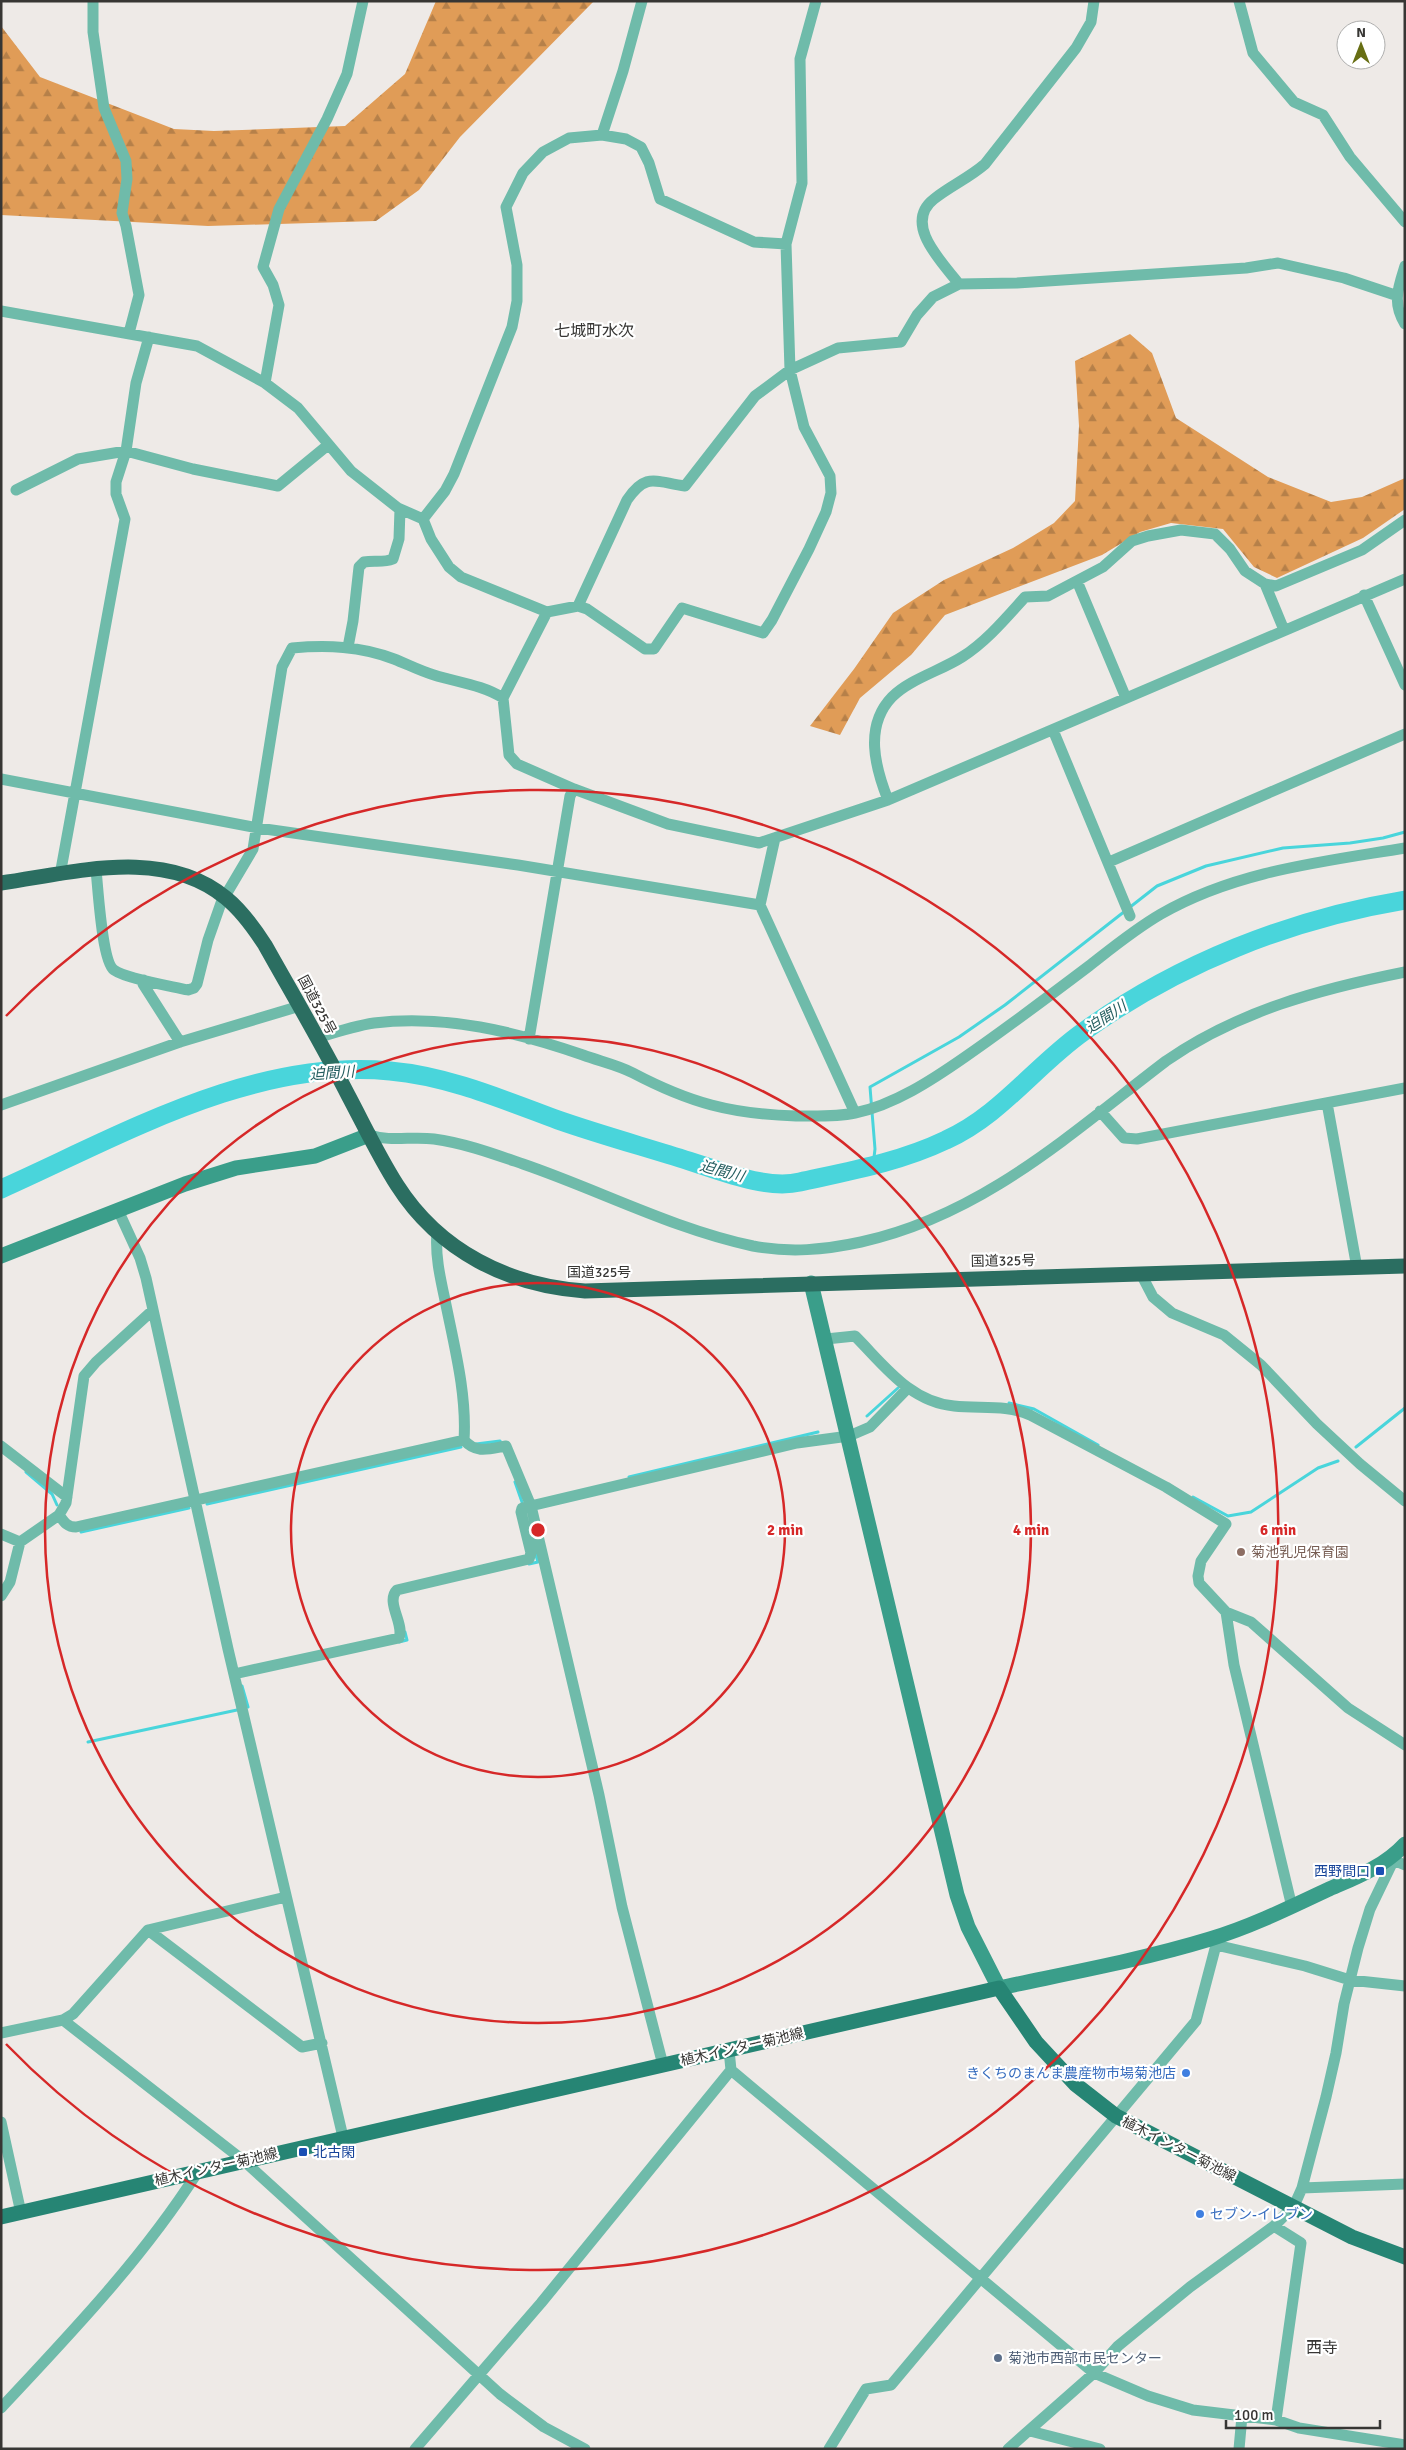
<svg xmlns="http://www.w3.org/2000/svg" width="1406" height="2450" font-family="Signika,'Noto Sans JP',sans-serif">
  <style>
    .forest { fill: url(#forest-firs) }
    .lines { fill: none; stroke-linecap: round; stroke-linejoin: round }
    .stream { stroke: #49d5db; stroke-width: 3 }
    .river { stroke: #49d5db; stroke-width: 19 }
    .street { stroke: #6fbbaa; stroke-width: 11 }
    .secondary { stroke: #3a9e8a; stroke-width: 15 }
    .primary { stroke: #268574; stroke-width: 15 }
    .highway { stroke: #2b6e61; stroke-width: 15 }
    .ring { fill: none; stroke: #d62828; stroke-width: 2.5 }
    .education-dot { fill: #8d6e63; stroke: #fff; stroke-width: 2 }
    .transit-dot { fill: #1a4fb4; stroke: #fff; stroke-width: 2 }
    .shop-dot { fill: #3f7fe0; stroke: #fff; stroke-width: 2 }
    .service-dot { fill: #5c6f8a; stroke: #fff; stroke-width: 2 }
    .labels { text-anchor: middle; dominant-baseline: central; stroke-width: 4.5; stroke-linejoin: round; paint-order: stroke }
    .street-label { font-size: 14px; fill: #373634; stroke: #fff }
    .education-label { font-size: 14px; fill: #785e54; stroke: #fff; text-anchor: start }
    .transit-label { font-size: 14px; fill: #164399; stroke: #fff; text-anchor: end }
    .shop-label { font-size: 14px; fill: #366cbe; stroke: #fff; text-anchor: end }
    .service-label { font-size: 14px; fill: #4e5e75; stroke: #fff; text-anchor: start }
    .water-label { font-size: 15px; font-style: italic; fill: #255e60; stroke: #fff }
    .quarter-label { font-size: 16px; fill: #373634; stroke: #fff }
    .centre { fill: #d62828; stroke: #fff; stroke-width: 2.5 }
    .ring-label { font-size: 15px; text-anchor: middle; font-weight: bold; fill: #d62828; stroke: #fff; stroke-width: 4.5; stroke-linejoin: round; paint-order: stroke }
  </style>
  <defs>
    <pattern id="forest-firs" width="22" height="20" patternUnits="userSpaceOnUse" patternTransform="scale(1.25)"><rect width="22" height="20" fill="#e09c57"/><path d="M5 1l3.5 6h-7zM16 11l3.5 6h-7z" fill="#b68049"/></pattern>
  </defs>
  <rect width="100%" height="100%" fill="#eeeae7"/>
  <!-- forest -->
  <path class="forest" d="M436,1H594L460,137L419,190L376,221L208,226L1,215V26L40,77L174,129L214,131L345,126L405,74Z
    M1130,334L1152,353L1176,418L1268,477L1331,502L1362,497L1405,478V509L1363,538L1277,578L1254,567L1223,529L1171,523L1140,532L1102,555L945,615L911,655L860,698L840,735L810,726L854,669L893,613L944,580L1013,548L1054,523L1075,501L1079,426L1075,361Z"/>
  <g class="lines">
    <!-- stream -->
    <path class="stream" d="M873,1166L875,1149L870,1087L959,1037L1005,1005L1157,886L1206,866L1283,848L1350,843L1383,838L1405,832
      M1009,1403L1034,1409L1098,1445
      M867,1416L898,1388
      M476,1444L500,1441L501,1443
      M1356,1447L1405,1408
      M26,1472L52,1494L57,1505
      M629,1477L818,1432
      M515,1482L522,1502
      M1193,1497L1228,1516L1251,1512L1318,1468L1338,1461
      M207,1504L461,1447
      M81,1532L189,1508
      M529,1564L538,1562L535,1552
      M399,1642L407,1640L405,1632
      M242,1686L248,1707
      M88,1742L237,1710"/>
    <!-- river -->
    <path class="river" d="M1,1189C122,1135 253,1058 390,1071C448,1076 504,1100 558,1120C601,1135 645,1147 689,1161C721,1171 766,1190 800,1182C850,1171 900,1162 946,1140C1000,1116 1035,1066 1083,1032C1177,964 1290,919 1405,900"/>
    <!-- street -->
    <path class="street" d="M93,1V32L104,108L126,161L127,179L122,213L126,226L139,295L129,333
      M1239,1L1253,53L1294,102L1323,115L1350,157L1405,222
      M602,135L623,71L642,1
      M1405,266C1398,288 1392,303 1405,324
      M959,284C943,263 902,224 934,199C950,186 969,178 985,164L1076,48L1091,22L1094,1
      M1,311L197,346L265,383L298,408L351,471L398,508L423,519L431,539L449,567L461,577L547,612L578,606L587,609L645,649H654L682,608L763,633L772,620L809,549L826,512L831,493L830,476L804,427L790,370L786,244L802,183L800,59L816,1
      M265,383L279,305L273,285L263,267L279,209L327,119L347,74L363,1
      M16,490L78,459L126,451L193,469L278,486L328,445
      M423,519L445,491L454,474L512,327L517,301V265L506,207L523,173L543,152L569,138L602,135L626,139L641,147L649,163L660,199L754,242L786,244
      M1077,581L1126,698
      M1265,584L1284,630
      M1364,595L1405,685
      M578,606L627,500C646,472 655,482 685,486L755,396L790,370L838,348L901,342L917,315L933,297L959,284L1017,283L1246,268L1278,263L1344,278L1395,295
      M547,612L503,698L509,755L517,764L574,789L668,824L759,843L888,800L1405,579
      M348,647L353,621L359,567L364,562C374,560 383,563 393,559L399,539L400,509
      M1053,730L1130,916
      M1,779L258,828L518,865L760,905
      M888,800C875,767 864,726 892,697C910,679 940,671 962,657C986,642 1006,618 1025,597L1048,596L1103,567L1132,541L1148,536L1181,530L1215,534L1230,549L1245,571L1265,584L1276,586L1362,550L1405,520
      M775,838L760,905L855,1113
      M1109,862L1405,734
      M96,870C98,887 102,962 114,970C127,979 171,986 188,990L194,988L197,984L208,940L221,903L253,849L282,667L292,648C327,645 360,646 394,659C407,664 420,671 434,675C456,682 483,685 503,698
      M60,875L125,519L116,494V482L126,451L136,383L149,337
      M144,980L143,984L180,1042
      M317,1038C336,1032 354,1026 374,1023C444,1014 517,1032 583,1055C599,1061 618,1065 633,1073C690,1103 731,1114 796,1116C815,1116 836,1117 855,1113C894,1105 932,1080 965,1057C1007,1028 1048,997 1089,966C1112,948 1135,929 1161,914C1236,871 1321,862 1405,848
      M529,1039L570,796L574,789
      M1327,1103L1357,1268
      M1,1105L180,1042L300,1006
      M1100,1111L1124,1138L1137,1139L1405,1088
      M369,1135C391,1142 412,1136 434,1139C464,1143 494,1154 523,1164C599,1190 673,1229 753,1246C790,1253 824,1250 861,1242C983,1215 1070,1134 1166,1061C1238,1011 1320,989 1405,972
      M118,1210L140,1258L146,1278L228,1649L343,2137
      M437,1232C435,1255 440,1277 445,1300C454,1345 467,1394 464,1440C476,1454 489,1449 506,1446L531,1506L599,1795L622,1907L663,2065
      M1141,1274L1153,1297L1172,1313L1224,1335L1261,1365L1317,1424L1360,1464L1405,1501
      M826,1339L855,1336C884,1365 910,1402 954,1406C980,1409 1006,1404 1030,1415L1166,1487L1226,1524L1201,1561L1198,1576L1199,1583L1226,1612L1251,1622L1348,1708L1405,1745
      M1,1446L67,1497
      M59,1515C64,1522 67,1527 76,1527L464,1440
      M1,1534L20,1542
      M1,1596L10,1582L20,1542L59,1515L66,1503L84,1376L96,1362L152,1311
      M1226,1612L1234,1665L1292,1907
      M234,1674L399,1638C405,1624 385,1602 397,1590L529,1559L531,1553L521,1512L522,1508L797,1443L849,1436L870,1427L907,1389
      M1393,1860L1405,1865
      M148,1930L302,2047L322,2043
      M1213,1940L1216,1945L1305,1966L1350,1980L1405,1986
      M63,2020L244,2161L500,2394L544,2427L585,2449
      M1,2033L63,2020L73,2014L148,1930L286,1897
      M729,2050L731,2070L1094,2373L1148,2396L1193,2410L1276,2420L1299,2428L1405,2445
      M1,2122L21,2213
      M1302,2188L1405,2184
      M1274,2226L1301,2243L1276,2420
      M1,2408C71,2333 142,2259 197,2173
      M1030,2431L1100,2449
      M415,2449L541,2303L731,2070
      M829,2449L866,2389L891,2385L1196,2021L1216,1945
      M1008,2449L1094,2373L1118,2346L1190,2287L1274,2226L1294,2206L1302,2188L1326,2097L1336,2053L1344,2004L1358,1948L1370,1909L1396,1855
      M1239,2449L1242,2416"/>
    <!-- secondary -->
    <path class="secondary" d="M1,1256L185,1184L236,1168L315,1156L369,1135
      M811,1283L957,1895L968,1927L999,1988C1069,1973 1141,1960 1210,1939C1250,1927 1289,1908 1327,1890C1354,1878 1384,1867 1405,1844"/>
    <!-- primary -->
    <path class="primary" d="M1,2217L999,1988L1036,2042L1075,2084L1116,2116L1352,2237L1405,2257"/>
    <!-- highway -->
    <path class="highway" d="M1,883C73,873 164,846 226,898C242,911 254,928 265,945C293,995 322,1044 348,1095C364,1125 379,1157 397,1185C439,1251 509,1286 585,1291L1405,1266"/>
  </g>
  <!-- distance rings -->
  <g class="ring">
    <circle cx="538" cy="1530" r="247"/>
    <circle cx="538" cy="1530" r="493"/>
    <path d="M6 1016A740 740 0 1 1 6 2044"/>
  </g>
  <!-- markers -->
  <circle class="education-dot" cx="1241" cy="1552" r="5"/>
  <g class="transit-dot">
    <rect x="1375" y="1866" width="10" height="10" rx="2.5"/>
    <rect x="298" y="2147" width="10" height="10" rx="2.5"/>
  </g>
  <g class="shop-dot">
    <circle cx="1186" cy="2073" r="5"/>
    <circle cx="1200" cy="2214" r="5"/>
  </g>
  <circle class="service-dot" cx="998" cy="2358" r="5"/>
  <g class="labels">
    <!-- street labels -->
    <g class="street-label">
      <text transform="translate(317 1005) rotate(62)">国道325号</text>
      <text transform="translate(1003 1261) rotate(-1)">国道325号</text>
      <text x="599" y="1272">国道325号</text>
      <text transform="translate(742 2047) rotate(-13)">植木インター菊池線</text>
      <text transform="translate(1179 2149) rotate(27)">植木インター菊池線</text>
      <text transform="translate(216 2167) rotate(-13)">植木インター菊池線</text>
    </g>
    <!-- education labels -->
    <g class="education-label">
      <text x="1251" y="1552">菊池乳児保育園</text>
    </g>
    <!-- transit labels -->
    <g class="transit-label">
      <text x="1370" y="1871">西野間口</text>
      <text x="313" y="2152" text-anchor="start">北古閑</text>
    </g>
    <!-- shop labels -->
    <g class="shop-label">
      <text x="1176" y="2073">きくちのまんま農産物市場菊池店</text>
      <text x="1210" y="2214" text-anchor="start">セブン-イレブン</text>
    </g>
    <!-- service labels -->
    <g class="service-label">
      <text x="1008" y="2358">菊池市西部市民センター</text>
    </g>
    <!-- water labels -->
    <g class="water-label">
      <text transform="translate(1106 1017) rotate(-33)">迫間川</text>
      <text transform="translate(332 1073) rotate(-4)">迫間川</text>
      <text transform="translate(722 1171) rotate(15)">迫間川</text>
    </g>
    <!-- quarter labels -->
    <g class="quarter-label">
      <text x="594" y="331">七城町水次</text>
      <text x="1322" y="2348">西寺</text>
    </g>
  </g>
  <circle cx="538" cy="1530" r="8" class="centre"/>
  <g class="ring-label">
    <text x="785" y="1535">2 min</text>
    <text x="1031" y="1535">4 min</text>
    <text x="1278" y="1535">6 min</text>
  </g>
  <!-- border -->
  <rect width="1406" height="2450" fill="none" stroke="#373634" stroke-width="5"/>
  <!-- north arrow -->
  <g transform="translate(1361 45)"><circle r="24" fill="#ffffff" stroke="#afafae"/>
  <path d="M0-4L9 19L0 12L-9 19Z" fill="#676e13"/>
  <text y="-8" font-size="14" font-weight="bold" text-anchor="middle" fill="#373634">N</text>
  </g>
  <!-- scale -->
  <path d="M1226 2420v8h154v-8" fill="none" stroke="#373634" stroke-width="2.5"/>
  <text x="1234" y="2420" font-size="15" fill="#373634" stroke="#ffffff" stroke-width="4" paint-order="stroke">100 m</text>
</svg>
